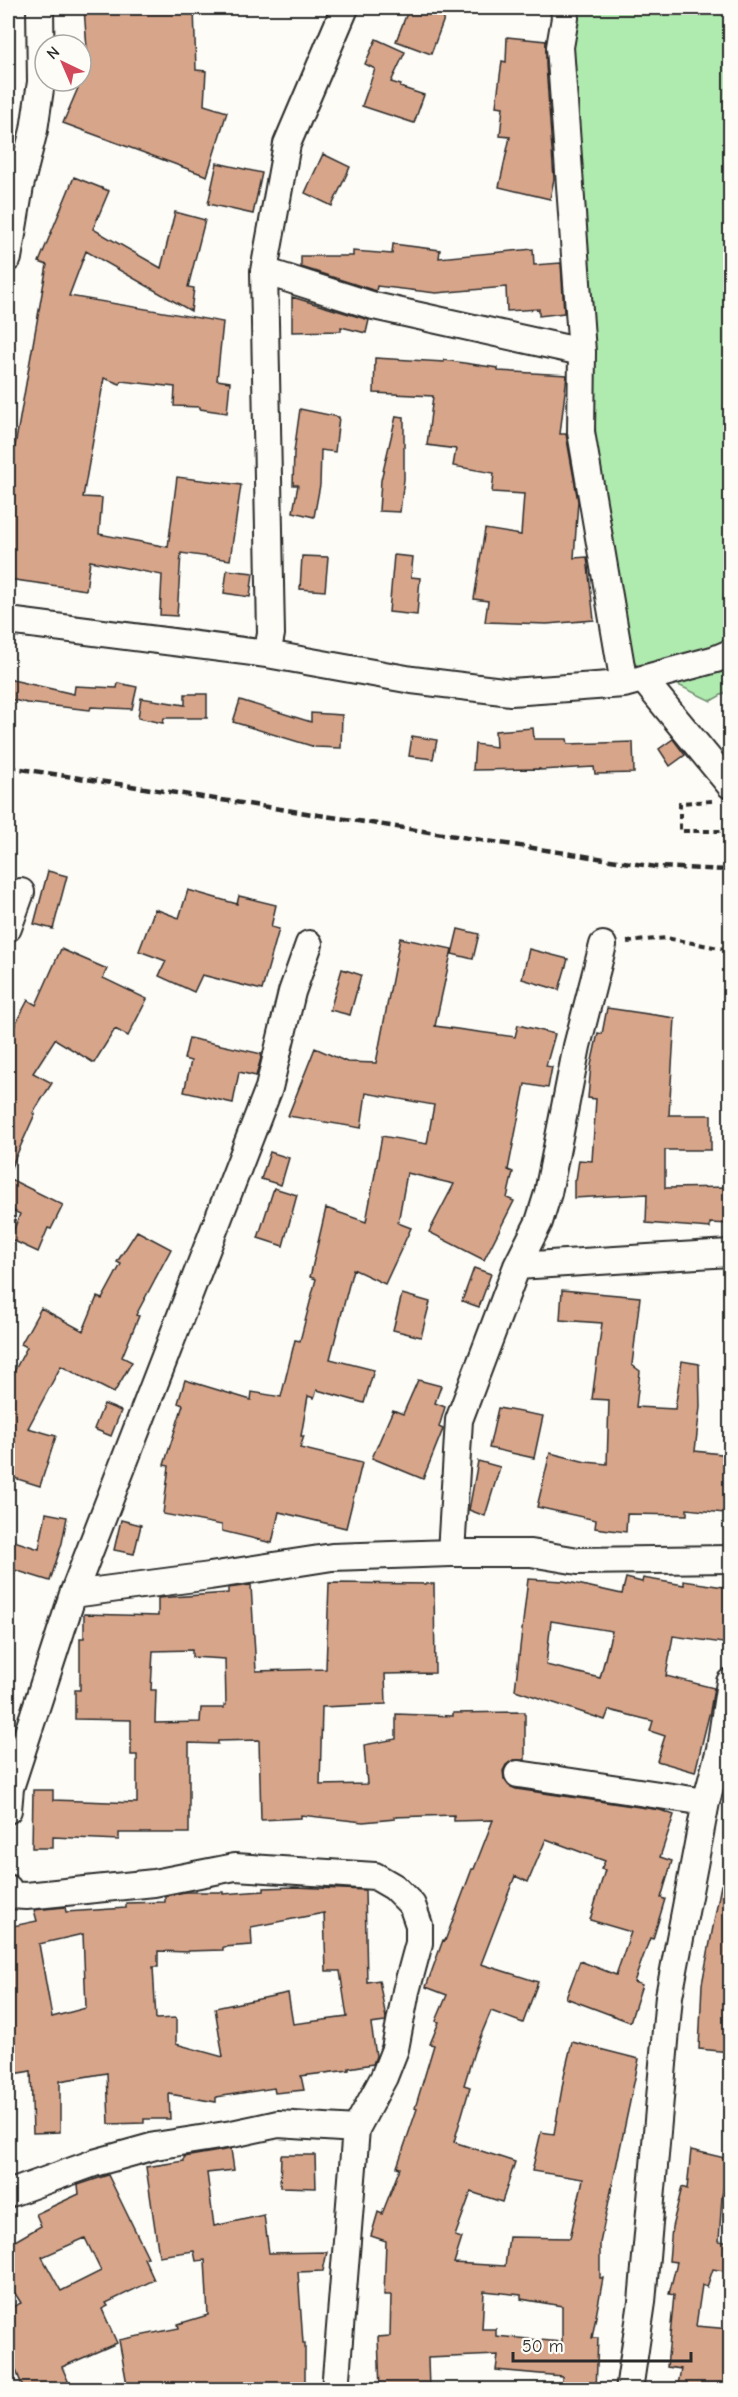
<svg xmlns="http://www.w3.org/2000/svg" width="738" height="2397" font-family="'Comic Neue',sans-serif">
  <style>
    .green { fill: #afeaaf; stroke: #6d8a6d; stroke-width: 1.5 }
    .building { fill: #d7a58a; stroke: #2b2b2b; stroke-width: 1.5; fill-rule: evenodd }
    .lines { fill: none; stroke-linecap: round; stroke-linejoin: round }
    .minor-casing { stroke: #2b2b2b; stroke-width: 30 }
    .path { stroke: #2b2b2b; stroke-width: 4; stroke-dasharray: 6 4.5; stroke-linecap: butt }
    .minor { stroke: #fdfcf7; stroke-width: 26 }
    .rail { stroke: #2b2b2b; stroke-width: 4.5; stroke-dasharray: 9 4.5; stroke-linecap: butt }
  </style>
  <rect width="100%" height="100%" fill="#fdfcf7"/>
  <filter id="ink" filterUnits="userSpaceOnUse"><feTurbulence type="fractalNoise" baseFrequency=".0167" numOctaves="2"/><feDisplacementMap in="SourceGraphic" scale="12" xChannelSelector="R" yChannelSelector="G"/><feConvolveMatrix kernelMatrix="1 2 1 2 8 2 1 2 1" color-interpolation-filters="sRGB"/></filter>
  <g filter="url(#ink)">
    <!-- green -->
    <path class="green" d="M568,8H730V690L711,701L610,652Z"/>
    <!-- building -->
    <path class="building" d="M84,8H194L196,70L206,71L204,105L227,112L207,176L63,123L81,81L87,49Z
      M409,8H448L431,54L396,41Z
      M507,37L546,41V65L554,179L550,199L499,187L510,137L500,136L503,107L496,106L502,61L506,62Z
      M376,39L405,52L391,82L401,85L400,87L424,95L414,123L362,106L375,69L365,64Z
      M323,154L350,167L332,206L305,193Z
      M217,163L262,173L253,214L208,204Z
      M74,177L109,191L93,229L161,268L175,212L205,220L188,287L194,288L191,311L86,251L69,296L223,322L217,380L230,382L227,413L200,409V407L174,406L175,387L121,381L120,384L104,378L83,497L102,498L99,534L168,547L177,477L241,485L230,560L181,553L177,616L160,615L162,575L90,561L86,590L8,579V462L12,463L47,265L39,262Z
      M393,244L440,250L439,258L533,249L534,265L561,263L564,313L539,316V309L507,311L506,287L436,293L377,286L376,291L301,267V256H353V251L392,254Z
      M292,297L369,320L366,333L341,327V331L292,332Z
      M375,358L444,362V360L498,368V371L567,375L560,434H566L578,501L574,558L587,557L594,620L547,624L485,622L488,601L474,599L485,529L521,535L524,494L492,492L494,473L453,466L456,449L427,445L433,396L374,393Z
      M300,409L339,417L335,452L321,450L320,485L314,517L293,512L298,485H293L294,452Z
      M396,416L404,417V479L400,512L379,511L381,480Z
      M394,555L413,557L411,577L420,578L417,615L389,612Z
      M302,556L328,557L325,591L300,589Z
      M227,570L253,573L250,597L224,593Z
      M8,679L74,694L75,686L117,688L118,683L137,687L132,709L91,707L90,710L27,703L8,699Z
      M185,694H207V718H164L163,723L138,718L141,698L185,705Z
      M240,700L311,722V713L342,715L341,748L315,747L233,722Z
      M533,728L534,739H567L568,744L633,742L634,773L595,774L594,767L540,770V769L473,770L475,744L496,747L495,731Z
      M412,736L437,740L433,759L409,756Z
      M673,739L685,755L670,766L659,749Z
      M48,871L67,876L53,929L34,924Z
      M188,890L237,904L239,896L276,905L271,927L279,929L262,990L202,975L194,992L159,976L166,961L139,951L155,909L179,918Z
      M458,929L479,934L473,959L452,954Z
      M400,938L452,949L435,1026L515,1037L518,1025L555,1034L546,1066L552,1067L548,1088L525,1084L508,1170L513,1172L507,1198L514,1201L484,1260L429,1232L454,1184L407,1173L398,1223L411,1228L385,1284L353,1269L330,1359L374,1370L364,1403L317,1390L314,1398L308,1396L301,1436H304L300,1448L362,1463L346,1528L279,1512L272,1543L222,1531V1525L163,1514L169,1466L164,1465L183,1405L178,1403L185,1380L251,1400L252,1392L281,1397L295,1340L300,1341L316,1279L310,1277L326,1208L366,1222L382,1136L427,1144L434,1105L366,1093L361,1128L288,1116L315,1048L347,1062L376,1063Z
      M61,949L107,969L103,978L147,999L128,1036L115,1029L94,1063L55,1039L33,1073L52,1083L33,1113L35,1114L8,1174V1038L28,1000L36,1005Z
      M529,949L568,959L559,990L522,979Z
      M342,969L361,975L350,1015L330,1010Z
      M607,1008L675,1018L669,1115H711V1150H665V1188L730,1187V1224L710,1223V1228L646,1223L647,1194L574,1198V1180H576L579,1160L592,1161L596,1099L588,1098L591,1065L598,1033L602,1034Z
      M189,1038L262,1054L256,1076L239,1072L233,1103L184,1092L191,1061L184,1059Z
      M270,1152L289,1158L281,1185L261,1179Z
      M8,1178L63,1205L51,1229L48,1228L38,1252L10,1239L20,1214L8,1208Z
      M274,1188L297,1195L283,1246L258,1238Z
      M137,1231L171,1249L136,1315L139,1316L122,1357L132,1362L114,1393L61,1366L28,1428L56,1436L40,1486L8,1476V1383L27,1347L21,1344L41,1308L83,1331L97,1297L102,1299L121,1264L117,1262Z
      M474,1268L491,1274L479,1307L462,1301Z
      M562,1290L640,1297L632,1365L640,1371L636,1407L675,1409L682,1361L699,1364L700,1407L695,1451L730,1455L724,1513L687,1509V1515L627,1514L626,1532L595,1528L596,1520L537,1507L550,1453L586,1462L607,1464L609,1400L592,1399L602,1323L560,1320Z
      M402,1294L430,1302L421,1337L393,1330Z
      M418,1380L441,1386L435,1403L445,1407L439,1427L443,1429L423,1479L372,1458L393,1410L403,1414Z
      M104,1404L121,1411L111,1436L94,1429Z
      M498,1408L543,1416L534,1458L489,1448Z
      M478,1461L500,1467L485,1516L469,1510Z
      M46,1513L67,1517L62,1543L50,1581L8,1568V1539L39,1549Z
      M121,1520L141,1525L134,1554L114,1550Z
      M626,1578L642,1582L643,1578L684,1585V1581L730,1588V1644L673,1636L666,1676L714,1688L710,1711L695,1772L657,1761L665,1736L650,1731L653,1721L609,1710L605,1720L515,1690L528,1579L564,1581L622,1594ZM551,1621L612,1631L600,1678L546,1665Z
      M329,1583L434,1584L435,1673L385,1674L386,1704L322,1707L320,1785L367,1784L364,1745L396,1739V1714L453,1716V1713L525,1712V1760H513L506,1765L503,1771L504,1779L509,1786L516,1789L660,1810L674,1815L660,1857L672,1861L661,1898L665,1899L653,1939L650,1938L634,1982L642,1985L630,2022L566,1998L580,1961L616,1975L631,1932L590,1920L605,1870L601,1869L605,1861L546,1839L528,1882L515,1876L481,1964L538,1982L523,2023L491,2011L474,2052L464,2085L470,2087L454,2142L515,2162L502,2202L471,2192L455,2236L462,2238L454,2263L505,2266L509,2237L570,2238L583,2179L532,2171L541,2132L554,2134L565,2071L572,2042L639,2059L600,2243V2278H603L592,2338H598L596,2390H562V2376L496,2370L498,2355L428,2358L429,2390H380L378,2337L390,2336L391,2295H384L386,2241L371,2236L378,2212L382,2214L400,2168L397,2167L417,2109L415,2108L434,2045L430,2044L439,2022L436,2021L447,1995L426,1987L443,1940L445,1941L472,1869H474L493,1820L454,1821V1815L394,1817L395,1819L363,1822L301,1815V1818L261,1820L259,1740L218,1741V1744L189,1743V1833H119V1840L53,1837V1848H32L33,1790H53V1800L137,1803V1755H131V1720L75,1719V1690H80V1638H84V1614L158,1616V1598L228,1593V1588L251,1585L256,1671L326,1669ZM192,1650V1657L225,1659L226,1705H224V1708H201L200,1722L155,1723L156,1690H151L153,1651ZM484,2291L521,2295V2299L562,2306V2342L496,2336V2329H482Z
      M721,1885L730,1886V2052L699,2049L702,1984Z
      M295,1887L365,1890L367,1982L379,1980L386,2018L385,2022L371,2024L376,2056L373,2064L349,2068V2070L301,2076L304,2090L275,2093L274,2088L216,2097V2102L169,2094L170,2119H144V2123L109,2124L107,2073L60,2081V2132L33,2133L31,2071L8,2075V2046L14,2045L8,2006V1927L37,1921L34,1910L65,1907L66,1912L126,1908V1903L165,1902V1896L185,1892H223V1894L264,1891V1888ZM324,1913L326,1971H340L347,2017L293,2024L288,1993L215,2008L223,2057L176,2044V2018L156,2019L153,1967H158V1951L188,1952V1951L223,1950V1947L252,1945L251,1927ZM83,1934L86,2008L52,2017L39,1944Z
      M231,2149L234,2170L207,2173L214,2226L264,2215L269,2253L327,2252L323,2271L298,2272L303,2343H305V2390H128L119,2340L179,2328L178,2324L208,2315L205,2260L196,2261L194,2251L159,2256L146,2167L184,2161V2157Z
      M691,2150L729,2159L722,2196L719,2241L730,2243V2272L713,2269L707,2287L702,2285L696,2326L730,2329V2390H677L681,2369L667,2367L674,2295L669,2294L677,2262L669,2261L672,2227L682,2187L687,2189Z
      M281,2155H315L316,2188L280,2187Z
      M108,2175L148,2257L144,2258L154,2280L106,2303L108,2306L102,2309L117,2343L62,2367L72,2390H24L8,2351V2309L21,2303L8,2282V2245L41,2226L36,2214L79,2194L78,2185ZM85,2238L101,2271L61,2291L42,2257Z"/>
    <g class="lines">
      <defs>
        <path id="minor" d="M564,8L565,18L560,47L582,352L581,432L624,684
          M8,258L20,186L34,130L41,82L40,8
          M264,271L374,306L582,352
          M8,621L267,654L412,680L511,692L624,684L716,659L730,653
          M267,654L271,634L264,271L287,144L345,8
          M643,679L730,785
          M8,928L21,892
          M517,1266L730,1253
          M451,1553L459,1420L517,1266L539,1222L548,1193L577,1046L603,945
          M73,1594L210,1576L332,1557L451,1553H531L578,1561L730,1559
          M518,1774L706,1802
          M8,1810L10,1788L73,1594L269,1088L292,992L309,944
          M8,1888L10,1895L26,1896L154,1883L235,1867L375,1876L394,1887L412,1905L419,1925V1943L406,1991L395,2049L384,2077L356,2129L335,2390
          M8,2194L94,2163L155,2146L232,2134L278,2124L356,2129
          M629,2390L642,2302L669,1996L706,1802L720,1749L730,1682"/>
      </defs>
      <!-- minor casing -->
      <use href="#minor" class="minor-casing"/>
      <!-- path -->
      <path class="path" d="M712,801L680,803V831H730
        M627,942L666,938L730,950"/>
      <!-- minor -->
      <use href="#minor" class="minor"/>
      <!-- rail -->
      <path class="rail" d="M8,767L656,867L730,870"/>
    </g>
  </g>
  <!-- margin -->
  <rect width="738" height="2397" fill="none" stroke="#fdfcf7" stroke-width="30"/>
  <rect x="15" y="15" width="708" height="2367" fill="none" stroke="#2b2b2b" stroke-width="2" filter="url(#ink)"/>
  <!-- north arrow -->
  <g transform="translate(63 63) rotate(316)"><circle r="28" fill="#fdfcf7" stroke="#a9a8a5" stroke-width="1.5"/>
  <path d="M0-4.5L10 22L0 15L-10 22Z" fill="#d1495b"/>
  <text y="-9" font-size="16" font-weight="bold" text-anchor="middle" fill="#2b2b2b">N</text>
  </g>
  <!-- scale -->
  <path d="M513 2352v9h178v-9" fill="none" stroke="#2b2b2b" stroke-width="3"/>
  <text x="522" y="2352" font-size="18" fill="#2b2b2b" stroke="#fdfcf7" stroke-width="4.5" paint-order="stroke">50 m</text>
</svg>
